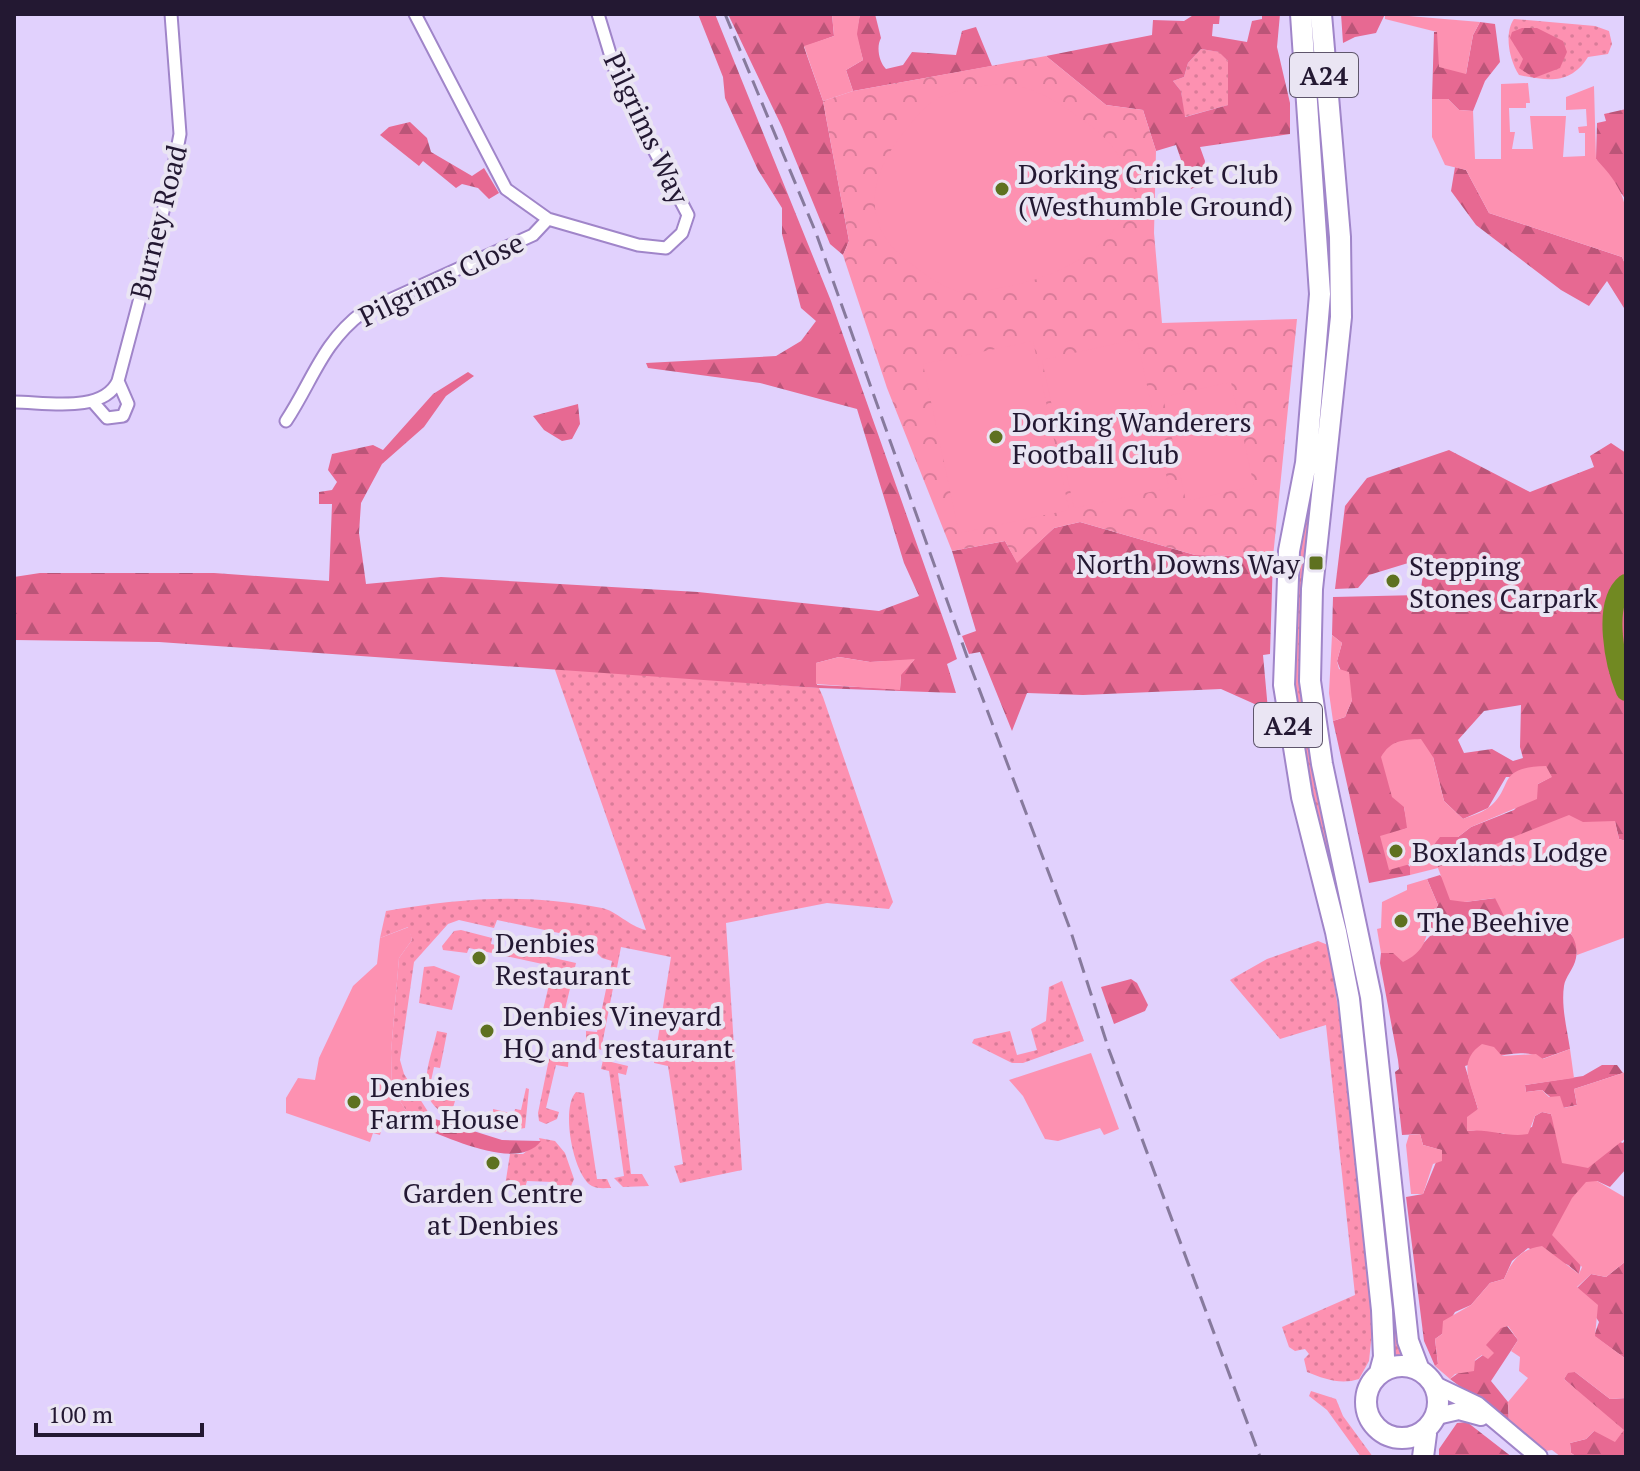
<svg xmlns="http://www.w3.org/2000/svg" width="1640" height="1471" font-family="'PT Serif',serif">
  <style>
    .grass { fill: url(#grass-dots) }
    .forest { fill: url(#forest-firs); fill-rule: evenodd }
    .park { fill: url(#park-crowns) }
    .garden { fill: #fd91b1 }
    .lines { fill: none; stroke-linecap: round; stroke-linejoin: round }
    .river { stroke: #718922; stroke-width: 20 }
    .street-casing { stroke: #a085c9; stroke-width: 15 }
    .secondary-casing { stroke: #a085c9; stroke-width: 20 }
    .highway-casing { stroke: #a085c9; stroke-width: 24 }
    .street { stroke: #fff; stroke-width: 11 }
    .secondary { stroke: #fff; stroke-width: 16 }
    .highway { stroke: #fff; stroke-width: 20 }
    .rail { stroke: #877a9d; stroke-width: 3; stroke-dasharray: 16 8; stroke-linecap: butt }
    .poi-dot { fill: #5e7120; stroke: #eae5f3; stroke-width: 3 }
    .labels { text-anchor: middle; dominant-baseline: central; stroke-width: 8; stroke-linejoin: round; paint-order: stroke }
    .shield { fill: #eae5f3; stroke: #5f566c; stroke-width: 2 }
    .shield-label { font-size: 26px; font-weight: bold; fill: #231832 }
    .street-label { font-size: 28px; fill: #231832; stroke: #eae5f3 }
    .poi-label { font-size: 28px; fill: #231832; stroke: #eae5f3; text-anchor: start }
  </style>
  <defs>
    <pattern id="grass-dots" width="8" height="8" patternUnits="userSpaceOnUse" patternTransform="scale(2)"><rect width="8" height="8" fill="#fd91b1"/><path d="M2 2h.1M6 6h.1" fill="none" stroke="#d97c99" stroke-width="1.8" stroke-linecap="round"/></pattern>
    <pattern id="forest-firs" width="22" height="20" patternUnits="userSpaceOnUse" patternTransform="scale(2)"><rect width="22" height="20" fill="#e76992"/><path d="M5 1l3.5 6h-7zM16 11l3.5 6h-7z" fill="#bb5578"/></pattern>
    <pattern id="park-crowns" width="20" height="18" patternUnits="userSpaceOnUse" patternTransform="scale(2)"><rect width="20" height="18" fill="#fd91b1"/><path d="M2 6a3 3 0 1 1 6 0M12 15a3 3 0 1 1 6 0" fill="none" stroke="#d97c99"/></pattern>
  </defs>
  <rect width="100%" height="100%" fill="#e1d1fd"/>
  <!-- grass -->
  <path class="grass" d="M1307,14H1315L1336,281L1306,593L1355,941L1405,1359L1393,1360L1294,686L1296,592L1321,367Z
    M1514,19L1595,26L1609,31L1612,44L1608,54L1588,57C1570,85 1549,81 1519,75C1509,60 1504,33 1514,19Z
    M1201,49L1220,52L1228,61V105L1184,117L1181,91L1173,81L1184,77L1188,63Z
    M554,667L819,688L823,697L893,902L889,909L827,903L726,923L742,1170L680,1183L674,1166L683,1164L668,1066L654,1063L671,957L621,947L601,1050L586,1043V1031L597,1032L612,961L602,958L595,951L597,941L497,920L494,928L459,920L448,924L414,962L400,1060L404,1074L432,1118L425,1121L422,1128L411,1118L392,1089L391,1052L399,958L412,940L408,927L380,938L386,911C464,898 523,893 602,908C617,911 628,926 646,930Z
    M461,930L492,938L491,944L576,963L563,1018L542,1014L552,972L546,970L547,965L469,948L467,953L443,950L442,946L454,931Z
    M1318,941L1328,945L1344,1045L1373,1323L1369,1361L1359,1379C1341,1385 1324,1379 1307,1372L1304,1359L1309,1354L1305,1349L1295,1351L1289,1347L1282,1327L1355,1295L1326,1025L1280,1039L1230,980L1267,959Z
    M434,966L460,976L452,1010L419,1003L424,967Z
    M1062,981L1084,1041L1023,1063H1012L972,1043L974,1039L1010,1031L1017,1055L1037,1050L1031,1029L1046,1021L1049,987Z
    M437,1031L447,1033L440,1068L434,1067L429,1090L434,1091V1097L455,1101L452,1111L446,1114C412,1098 431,1059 437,1031Z
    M563,1051L569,1054L568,1067L556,1065L546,1108L559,1112L557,1119L546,1124L539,1121L538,1113L549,1059Z
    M603,1060L628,1066L626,1075L618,1073L631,1174H642L649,1186L623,1187L614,1178L624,1176L609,1071L601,1069Z
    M526,1088L529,1089L525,1128L500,1132L494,1128L493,1109L514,1114L515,1109L521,1110Z
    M576,1092L584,1093L597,1179H607L611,1188C605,1188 597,1189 592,1186C574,1177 560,1109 576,1092Z
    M539,1138L555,1141L565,1153L574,1179L571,1186L553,1189V1182L527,1181L525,1188L505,1186L510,1154H523L540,1141Z
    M1311,1391L1336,1399L1343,1416L1373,1457H1361L1327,1410L1309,1396Z"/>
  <!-- forest -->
  <path class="forest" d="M698,14H715L831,301L950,638L957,659L947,664L956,693L819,688L159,642L14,640V577L40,573H214L329,581L332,504H319V492L332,490L337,482L328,470L332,454L373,445L383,450L433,394L468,372L474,376L446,396L424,427L382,464L361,503L359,533L366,584L441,577L698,592L879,611L919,596L904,563L857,409L760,383L648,368L646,363L776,356L801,341L816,321L801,308L782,234V208L758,170L725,98L723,77ZM839,657L870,662L914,660L901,674L900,689L817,685L816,663Z
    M728,14H832L834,36L804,47L823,101L849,241L843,255L830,244L782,127Z
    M860,14H875L881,38C876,47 879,62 886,69L903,65L912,52L956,55L962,31L976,27L992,66L853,91L846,70L863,60L856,34Z
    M1195,14H1220L1219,24H1213L1212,36L1247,42L1252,21L1262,19V14H1280L1277,47L1290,103V134L1200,147L1205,161L1201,184L1191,189L1176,145L1156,151L1143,110L1106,105L1046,56L1152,35L1153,20L1184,21ZM1201,49L1219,52L1228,61V105L1185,117L1181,91L1173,81L1184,77L1188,63Z
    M1341,14H1385L1376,33L1355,37L1343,43Z
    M1480,22L1495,24L1500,62L1485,81L1473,111L1459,110L1448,99H1432L1434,32H1438L1466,74L1473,35Z
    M1522,28H1537L1563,41L1567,52L1560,68L1534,78L1519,68L1523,59L1510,38L1512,32Z
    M1626,109V200L1596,159L1597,123L1606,121L1604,114Z
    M410,122L427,138L431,152L472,176L484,168L499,193L489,199L478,188L462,184L456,188L423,161L419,166L380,135L389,127Z
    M1455,167L1466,170L1489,213L1622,257L1626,266V318L1624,308L1607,281L1589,306L1561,290L1476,225L1451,191Z
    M578,404L580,424L572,439L562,441L544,430L533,416Z
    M1611,443L1626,453V677L1614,679L1626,700V841L1619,839L1615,822C1547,822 1500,846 1438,868L1428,852L1440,836L1458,837L1471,827L1514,810L1538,784L1551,777H1506L1488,808L1463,819L1444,801L1433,757L1404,807L1408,828L1381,837L1413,870L1410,875L1369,883L1333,721L1345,717L1352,700L1337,661L1342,643L1332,635L1333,597L1420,595L1423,575L1418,560L1369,575L1358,588L1335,589L1345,506L1367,478L1449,450L1530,492L1594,467L1590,456ZM1521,705L1520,747L1523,758L1513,761L1492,749L1464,753L1458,740L1484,711Z
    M1080,522L1195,555L1273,557L1270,654L1263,655L1268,710L1221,689L1083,695L1027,693L1012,731L980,652L969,654L962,636L976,631L952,551L1005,541L1017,562L1054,528Z
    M1440,875L1465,902L1496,898L1520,928C1545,922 1583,923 1576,958C1574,969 1565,977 1564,986C1561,1006 1567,1029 1570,1049L1542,1059C1522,1045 1486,1060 1465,1066L1478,1109L1468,1131L1486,1129L1504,1134L1532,1127L1535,1116L1542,1112L1551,1114L1553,1119L1623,1143L1626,1138V1169L1610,1187L1597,1181L1579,1274L1568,1265L1528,1248L1512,1261L1504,1279L1490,1283L1471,1305L1455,1312L1442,1334L1435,1339L1438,1364L1435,1366L1424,1341L1406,1197L1423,1194L1441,1150L1423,1145L1420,1134L1402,1135L1395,1072L1399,1069L1398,1060L1380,963L1381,953L1420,947L1430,936L1428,921L1438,905L1427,879Z
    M1131,979L1137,983L1148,1005L1145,1011L1114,1024L1101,987Z
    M1602,1065H1617L1623,1073L1574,1089L1577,1105L1563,1108L1542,1090L1526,1092L1525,1085L1583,1076Z
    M432,1118L502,1140L541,1141C518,1172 451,1138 422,1128L425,1121Z
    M1626,1261V1359L1594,1336L1599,1322L1577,1288L1591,1274L1606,1277Z
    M1507,1326L1518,1340L1491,1381L1508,1402L1509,1423L1450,1379L1483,1355L1493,1353L1461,1333Z
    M1568,1372H1575L1610,1399L1626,1398V1457H1577L1571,1453L1570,1443L1586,1439L1594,1431L1573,1387L1564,1379Z
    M1467,1422L1512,1457H1439V1449L1457,1423Z"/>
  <!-- park -->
  <path class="park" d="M1046,56L1106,105L1143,110L1156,151L1154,233L1162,323L1297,319L1273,557L1195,555L1080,522L1054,528L1017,563L1005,541L952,551L887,388L843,255L849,241L823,101L853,91Z"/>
  <!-- garden -->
  <path class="garden" d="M832,14H860L857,34L863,60L846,70L853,91L823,101L804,46L834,36Z
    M1385,14L1480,22L1473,35L1466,74L1439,67L1437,32L1385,19Z
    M1008,83C1041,91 1056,101 1083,120C1189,195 1093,273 1004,287C993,289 979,294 968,293C946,292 922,272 905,259C859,222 871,173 904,132C914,119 927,102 943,96C964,87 987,86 1008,83Z
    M1528,83L1530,103H1526V108H1509L1510,132H1515L1512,149H1533L1530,116H1566L1563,157L1585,156V133H1579L1578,127L1587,126L1586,109L1566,110V97L1594,86L1596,159C1634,199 1626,213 1626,266L1622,257L1489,213L1466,170L1445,165L1432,137V99H1448L1459,110L1473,111L1475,159H1501V84Z
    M1137,339L1169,488L1074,508L1042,360Z
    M1033,341L1069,510L959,533L923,364Z
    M1231,382L1254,486L1186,501L1163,397Z
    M1332,635L1342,643L1337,661L1339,669L1349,672L1352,700L1345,717L1333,721L1329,693Z
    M839,657L870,662L915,659L901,675L900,690L816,684V663Z
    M1421,739L1433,757L1444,801L1463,819C1471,816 1481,813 1488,808C1515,788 1494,767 1546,766L1552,777L1538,784L1537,799L1471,827L1458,837H1440L1428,852L1430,858H1435L1438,867L1569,815L1583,822L1615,821L1619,839L1626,841V937L1577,955C1575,910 1537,931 1509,926L1495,898L1465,902L1450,900L1438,868L1410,875V864L1389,870L1380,836L1407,828L1404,807L1392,797L1381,757C1391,740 1402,740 1421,739Z
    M1427,879L1438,905C1423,929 1433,948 1403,962L1393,953H1381L1377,929L1381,928L1382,902L1407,890V885Z
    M409,927L412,940L399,958L391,1052L392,1089L411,1118L386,1113L380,1135L373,1133L370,1142L286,1113V1098L298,1078L315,1080L319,1058L353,986L377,964L380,938Z
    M1482,1044L1494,1047L1502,1056L1536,1054L1543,1059L1570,1049L1574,1078L1525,1085L1526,1092L1542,1090L1549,1097L1560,1096L1564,1108L1577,1105L1574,1089L1626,1072V1138L1588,1168L1562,1163L1551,1114L1542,1112L1535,1116L1528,1134C1507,1138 1490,1128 1467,1131V1117L1478,1109C1471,1083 1456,1062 1482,1044Z
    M1091,1053L1119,1129L1104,1135L1100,1128L1058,1141L1045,1139L1023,1096L1009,1080Z
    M1420,1134L1423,1145L1442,1150V1161L1433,1164L1423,1194H1411L1406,1145L1409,1135Z
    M1597,1181L1626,1198V1261L1606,1277L1591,1274L1577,1287L1598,1305L1595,1336L1626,1359V1398L1610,1399L1575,1372L1568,1373L1564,1379L1624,1430L1615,1442L1594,1431L1586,1439L1570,1443L1571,1453L1577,1457H1561L1552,1450L1545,1451L1509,1423L1508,1402L1528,1378L1519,1371L1520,1357L1511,1351L1518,1340L1508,1326L1501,1328L1486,1345L1494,1353L1488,1359L1482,1355L1475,1360L1474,1371L1455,1374L1450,1379L1435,1366L1438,1364L1435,1339L1442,1334L1443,1321L1471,1305L1490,1283L1504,1279C1512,1261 1520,1249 1542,1246L1579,1274L1582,1267L1552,1235L1572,1198L1586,1182Z"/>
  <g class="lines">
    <!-- river -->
    <path class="river" d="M1626,584C1602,604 1615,665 1626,691"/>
    <defs>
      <path id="street" d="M415,14L506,189L548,219L638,245L666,248L682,233L688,215L619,83L598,14
        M14,402C45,402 103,414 118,381L171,181L180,134L171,14
        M93,402L107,418L123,416L128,404L118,381
        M286,421C313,380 322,343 363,312L533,235L548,219"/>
      <path id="secondary" d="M1433,1384L1477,1405L1539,1457
        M1437,1416L1459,1411L1481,1417"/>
      <path id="highway" d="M1301,14L1320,294L1306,463L1289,551L1284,685L1302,797L1336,932L1349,999L1382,1310L1384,1357L1380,1372
        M1321,14L1340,237L1341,317L1312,589L1310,681L1322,764L1371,997L1408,1341L1419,1370
        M1366 1402a36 36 0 1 1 72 0a36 36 0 1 1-72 0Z
        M1423,1457L1426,1434"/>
    </defs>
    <!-- street casing -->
    <use href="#street" class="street-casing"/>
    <!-- secondary casing -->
    <use href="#secondary" class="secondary-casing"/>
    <!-- highway casing -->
    <use href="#highway" class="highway-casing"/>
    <!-- street -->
    <use href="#street" class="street"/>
    <!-- secondary -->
    <use href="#secondary" class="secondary"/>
    <!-- highway -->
    <use href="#highway" class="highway"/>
    <!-- rail -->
    <path class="rail" d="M725,14L816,233L970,665L1070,929L1109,1050L1260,1457"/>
  </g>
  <!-- markers -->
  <g class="poi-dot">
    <circle cx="1002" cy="189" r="8"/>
    <circle cx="996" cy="437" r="8"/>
    <rect x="1308" y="555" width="16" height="16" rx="4"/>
    <circle cx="1393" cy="581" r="8"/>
    <circle cx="1396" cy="851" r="8"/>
    <circle cx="1401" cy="921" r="8"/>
    <circle cx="479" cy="958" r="8"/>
    <circle cx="487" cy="1031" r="8"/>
    <circle cx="354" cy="1102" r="8"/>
    <circle cx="493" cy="1163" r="8"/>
  </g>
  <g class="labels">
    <!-- shield labels -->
    <g class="shield">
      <rect x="1290" y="53" width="68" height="44" rx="6"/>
      <rect x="1254" y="703" width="68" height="44" rx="6"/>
    </g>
    <g class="shield-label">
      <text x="1324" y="75">A24</text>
      <text x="1288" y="725">A24</text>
    </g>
    <!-- street labels -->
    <g class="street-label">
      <text transform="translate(647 128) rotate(65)">Pilgrims Way</text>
      <text transform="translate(158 222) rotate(-76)">Burney Road</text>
      <text transform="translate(441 279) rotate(-26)">Pilgrims Close</text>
    </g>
    <!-- poi labels -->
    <g class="poi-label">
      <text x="1018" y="173">Dorking Cricket Club<tspan x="1018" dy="32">(Westhumble Ground)</tspan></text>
      <text x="1012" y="421">Dorking Wanderers<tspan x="1012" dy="32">Football Club</tspan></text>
      <text x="1300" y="563" text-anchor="end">North Downs Way</text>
      <text x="1409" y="565">Stepping<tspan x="1409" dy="32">Stones Carpark</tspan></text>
      <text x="1412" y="851">Boxlands Lodge</text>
      <text x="1417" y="921">The Beehive</text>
      <text x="495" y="942">Denbies<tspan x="495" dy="32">Restaurant</tspan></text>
      <text x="503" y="1015">Denbies Vineyard<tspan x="503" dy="32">HQ and restaurant</tspan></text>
      <text x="370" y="1086">Denbies<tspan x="370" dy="32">Farm House</tspan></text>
      <text x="493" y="1192" text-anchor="middle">Garden Centre<tspan x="493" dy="32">at Denbies</tspan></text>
    </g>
  </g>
  <!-- border -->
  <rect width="1640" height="1471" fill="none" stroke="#231832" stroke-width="32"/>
  <!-- scale -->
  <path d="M36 1423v12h166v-12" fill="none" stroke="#231832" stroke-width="4"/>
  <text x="48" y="1423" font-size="24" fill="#231832" stroke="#eae5f3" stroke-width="6" paint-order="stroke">100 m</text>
</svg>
